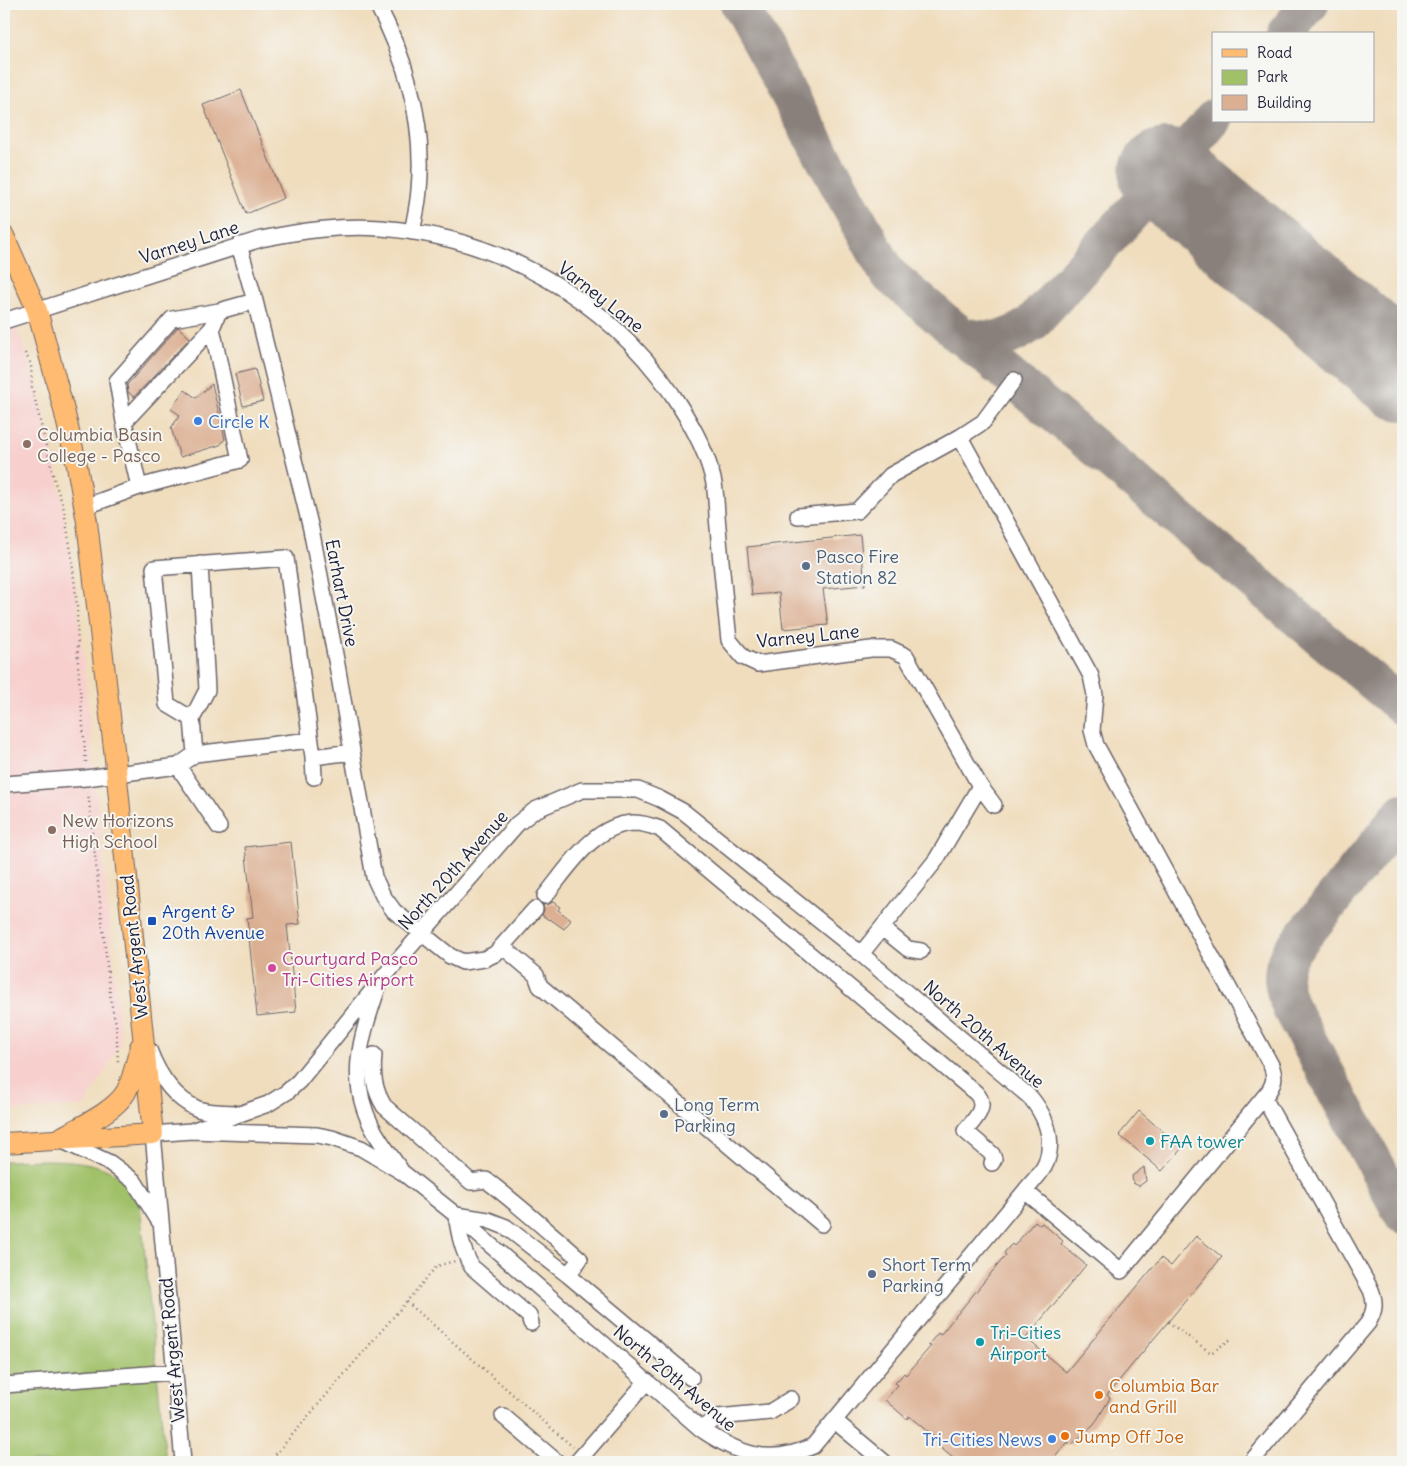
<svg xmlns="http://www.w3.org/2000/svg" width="1407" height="1466" font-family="Delius,sans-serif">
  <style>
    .built { fill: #f7d0ce }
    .green { fill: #a1c169; stroke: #627252 }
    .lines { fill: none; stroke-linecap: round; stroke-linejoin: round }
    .taxiway { stroke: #89807c; stroke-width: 38 }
    .runway { stroke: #89807c; stroke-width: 94 }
    .building { fill: #dbaf92 }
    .minor-casing { stroke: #6a6368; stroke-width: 18 }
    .major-casing { stroke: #6a6368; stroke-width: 22 }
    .path { stroke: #6a6368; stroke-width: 2.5; stroke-dasharray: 1 4; stroke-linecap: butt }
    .minor { stroke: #fff; stroke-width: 15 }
    .major { stroke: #febb71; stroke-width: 20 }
    .shop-dot { fill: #3f7fe0; stroke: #f6f6f2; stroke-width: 2 }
    .education-dot { fill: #8d6e63; stroke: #f6f6f2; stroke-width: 2 }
    .service-dot { fill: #5c6f8a; stroke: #f6f6f2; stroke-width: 2 }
    .transit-dot { fill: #1a4fb4; stroke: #f6f6f2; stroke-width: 2 }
    .hotel-dot { fill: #d1479c; stroke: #f6f6f2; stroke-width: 2 }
    .culture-dot { fill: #0f9aa8; stroke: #f6f6f2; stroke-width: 2 }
    .food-dot { fill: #e8710a; stroke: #f6f6f2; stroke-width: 2 }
    .labels { text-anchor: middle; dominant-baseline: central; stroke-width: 4; stroke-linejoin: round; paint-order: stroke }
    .street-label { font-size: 18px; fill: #22223b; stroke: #f6f6f2 }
    .shop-label { font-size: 18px; fill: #366cbe; stroke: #f6f6f2; text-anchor: start }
    .education-label { font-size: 18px; fill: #785e54; stroke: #f6f6f2; text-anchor: start }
    .service-label { font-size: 18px; fill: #4e5e75; stroke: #f6f6f2; text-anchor: start }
    .transit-label { font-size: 18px; fill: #164399; stroke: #f6f6f2; text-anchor: start }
    .hotel-label { font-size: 18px; fill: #b23c85; stroke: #f6f6f2; text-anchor: start }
    .culture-label { font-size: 18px; fill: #0d838f; stroke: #f6f6f2; text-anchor: start }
    .food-label { font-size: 18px; fill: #c56008; stroke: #f6f6f2; text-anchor: start }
  </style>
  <rect width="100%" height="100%" fill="#f6f6f2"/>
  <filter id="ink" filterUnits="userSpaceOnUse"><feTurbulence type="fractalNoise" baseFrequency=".02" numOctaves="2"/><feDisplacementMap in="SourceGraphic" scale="10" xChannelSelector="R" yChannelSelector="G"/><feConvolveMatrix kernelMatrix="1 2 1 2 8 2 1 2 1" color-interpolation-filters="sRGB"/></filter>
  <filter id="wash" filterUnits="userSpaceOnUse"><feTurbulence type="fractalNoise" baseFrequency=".0096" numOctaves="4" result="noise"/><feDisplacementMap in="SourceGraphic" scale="20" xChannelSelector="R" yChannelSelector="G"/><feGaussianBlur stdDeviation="1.12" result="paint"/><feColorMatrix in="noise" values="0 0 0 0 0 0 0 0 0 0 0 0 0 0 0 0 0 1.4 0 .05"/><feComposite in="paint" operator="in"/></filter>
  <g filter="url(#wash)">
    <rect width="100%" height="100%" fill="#f0ddbd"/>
    <!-- built -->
    <path class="built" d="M4,298L28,358L44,415L57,473L77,594L121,1043L84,1106L4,1111Z"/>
    <!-- green -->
    <path class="green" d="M4,1161C40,1161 95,1154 123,1180C130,1187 135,1198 140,1206L166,1462H4Z"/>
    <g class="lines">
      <!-- taxiway -->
      <path class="taxiway" d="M739,4L888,274L1403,707
        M1285,34L1310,4
        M958,335C989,342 1004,343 1031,324L1166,175L1213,119
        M1403,812L1289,954C1279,974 1283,988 1291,1009L1403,1215"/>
      <!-- runway -->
      <path class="runway" d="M1166,175L1403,374"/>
    </g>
    <g id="blocks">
      <!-- building -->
      <path class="building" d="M241,90L284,198L246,214L203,105Z
        M178,327L190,338L134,397L128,392L127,385Z
        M255,369L263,401L243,406L235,374Z
        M212,384L225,439L220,445L180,457L171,428L180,415L171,409L185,390L196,398Z
        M860,535L865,585L823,589L828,625L783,629L779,593L752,595L747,547Z
        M291,842L300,924L287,925L296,1012L257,1016L247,918L253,917L245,847Z
        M553,902L560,907L558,910L571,920L564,929L550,919L549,920L542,915L544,910L543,905L549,904Z
        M1139,1111L1182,1148L1162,1171L1119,1135Z
        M1144,1167L1146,1181L1139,1186L1133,1183L1132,1176Z
        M1035,1221L1040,1225L1042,1223L1063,1241L1061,1244L1086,1265L1026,1338L1066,1372L1161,1258L1171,1266L1196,1236L1222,1257L1107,1395L1110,1398L1094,1425L1071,1445L1068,1442L1051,1462H958L937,1445L940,1442L909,1416L907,1419L885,1400L898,1385L895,1383L900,1378L904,1373L906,1375L931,1346L928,1345L938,1333L940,1335L1006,1255L1004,1253L1008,1248L1012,1244L1014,1246Z"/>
    </g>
  </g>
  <g filter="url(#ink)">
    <use href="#blocks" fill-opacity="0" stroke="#6a6368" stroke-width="1"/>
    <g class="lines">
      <defs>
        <path id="minor" d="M377,4C407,61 425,125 419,190C418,204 415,218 412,232
          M239,245L255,301L311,529L337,665L374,877L383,896L394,911L450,956L463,962L484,959L495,954L535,909
          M4,321L261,239C301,231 340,225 381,228C498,237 605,297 672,394C689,420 704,445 712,475C717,491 716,510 718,527C721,565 725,602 729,640L743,657L758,664L871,649H891L906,656L980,786L994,805
          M124,422L117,381L172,319L219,311
          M960,437L983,422L1014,380
          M139,487L240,460L212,328
          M84,507L139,487L124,422L212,328L219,311L255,301
          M798,516L857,511L891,475L960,437L1091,676L1095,695L1092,730L1096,745L1271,1065C1275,1076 1275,1081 1269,1091L1121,1271L1025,1191
          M192,719L207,690L200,564
          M310,740L195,754L192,719L167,704L154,568L286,558L313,757
          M178,766L219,827
          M314,777L313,757L352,752
          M4,784L86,778L178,766L195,754
          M545,896C568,868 594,824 634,823C643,823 652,826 660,829L976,1093C989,1107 974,1120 965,1131L992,1154L994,1159L992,1163
          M882,928L908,949L921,951
          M503,947L536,975L540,986L822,1224
          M861,954L936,860L980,786
          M377,990C361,1038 347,1079 372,1127C380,1142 390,1155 400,1169
          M149,1050C158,1074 173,1098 198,1109C209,1113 222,1112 234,1113
          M374,1055C372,1075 374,1089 384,1106L471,1182L486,1180C519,1205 549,1232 580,1259L568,1275L691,1378
          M63,1141L110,1163L134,1181L159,1221
          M531,1323L529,1316L472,1267C462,1251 459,1233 456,1215L488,1220L506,1227L568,1275
          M4,1385L174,1372
          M503,1416L557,1462
          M835,1421L884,1462
          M701,1429L718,1417L770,1412L791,1399
          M183,1462L153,1134L191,1131L317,1135L332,1138L361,1148L402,1172L456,1215L701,1429C739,1455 770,1466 813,1446L1025,1191C1032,1182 1042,1173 1046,1163C1055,1139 1046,1117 1031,1098L861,954L684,812L660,799L638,790H582L535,810L517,824L381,980L299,1081L287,1092L268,1104L191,1131
          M577,1462L647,1381
          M1251,1462L1368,1323C1375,1311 1376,1303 1371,1290L1264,1098"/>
        <path id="major" d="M4,236L37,310L64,410L77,466L87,522L114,749L153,1134L4,1143
          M62,1137C81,1126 114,1112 126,1092C133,1079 136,1062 140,1047"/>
      </defs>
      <!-- minor casing -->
      <use href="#minor" class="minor-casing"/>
      <!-- major casing -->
      <use href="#major" class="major-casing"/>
      <!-- path -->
      <path class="path" d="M25,353L31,364L32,387L55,483L63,505L71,551L77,606L78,665L86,764
        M88,792L111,1002L116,1024L118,1062
        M407,1302L573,1447
        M1168,1322L1211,1353L1231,1339
        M269,1462L437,1266L455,1261"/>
      <!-- minor -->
      <use href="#minor" class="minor"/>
      <!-- major -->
      <use href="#major" class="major"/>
    </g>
  </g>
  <!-- markers -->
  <g class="shop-dot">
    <circle cx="198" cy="421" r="5"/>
    <circle cx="1052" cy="1439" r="5"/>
  </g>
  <g class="education-dot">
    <circle cx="27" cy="444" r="5"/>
    <circle cx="52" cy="830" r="5"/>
  </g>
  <g class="service-dot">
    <circle cx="806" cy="566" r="5"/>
    <circle cx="664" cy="1114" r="5"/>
    <circle cx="872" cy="1274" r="5"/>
  </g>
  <rect class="transit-dot" x="147" y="916" width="10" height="10" rx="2.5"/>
  <circle class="hotel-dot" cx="272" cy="968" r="5"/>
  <g class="culture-dot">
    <circle cx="1150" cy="1141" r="5"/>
    <circle cx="980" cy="1342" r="5"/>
  </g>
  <g class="food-dot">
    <circle cx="1099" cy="1395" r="5"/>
    <circle cx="1065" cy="1436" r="5"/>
  </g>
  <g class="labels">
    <!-- street labels -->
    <g class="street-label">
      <text transform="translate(189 242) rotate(-18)">Varney Lane</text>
      <text transform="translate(601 297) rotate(38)">Varney Lane</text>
      <text transform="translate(342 593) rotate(79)">Earhart Drive</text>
      <text transform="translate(808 636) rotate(-6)">Varney Lane</text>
      <text transform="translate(453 870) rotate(-48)">North 20th Avenue</text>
      <text transform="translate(134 947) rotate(-96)">West Argent Road</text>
      <text transform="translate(984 1034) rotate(41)">North 20th Avenue</text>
      <text transform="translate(172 1350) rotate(-95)">West Argent Road</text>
      <text transform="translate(675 1378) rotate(40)">North 20th Avenue</text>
    </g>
    <!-- shop labels -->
    <g class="shop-label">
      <text x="208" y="421">Circle K</text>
      <text x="1042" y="1439" text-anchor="end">Tri-Cities News</text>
    </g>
    <!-- education labels -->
    <g class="education-label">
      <text x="37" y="434">Columbia Basin<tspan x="37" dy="21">College - Pasco</tspan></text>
      <text x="62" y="820">New Horizons<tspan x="62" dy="21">High School</tspan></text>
    </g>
    <!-- service labels -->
    <g class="service-label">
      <text x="816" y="556">Pasco Fire<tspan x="816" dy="21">Station 82</tspan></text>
      <text x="674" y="1104">Long Term<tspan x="674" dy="21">Parking</tspan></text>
      <text x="882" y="1264">Short Term<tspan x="882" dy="21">Parking</tspan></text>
    </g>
    <!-- transit labels -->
    <g class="transit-label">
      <text x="162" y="911">Argent &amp;<tspan x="162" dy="21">20th Avenue</tspan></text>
    </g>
    <!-- hotel labels -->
    <g class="hotel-label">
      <text x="282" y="958">Courtyard Pasco<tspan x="282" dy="21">Tri-Cities Airport</tspan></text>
    </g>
    <!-- culture labels -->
    <g class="culture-label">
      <text x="1160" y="1141">FAA tower</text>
      <text x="990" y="1332">Tri-Cities<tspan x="990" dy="21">Airport</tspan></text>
    </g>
    <!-- food labels -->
    <g class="food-label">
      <text x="1109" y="1385">Columbia Bar<tspan x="1109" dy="21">and Grill</tspan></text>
      <text x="1075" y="1436">Jump Off Joe</text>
    </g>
  </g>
  <!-- margin -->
  <rect width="1407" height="1466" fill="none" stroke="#f6f6f2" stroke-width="20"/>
  <!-- legend -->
  <rect x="1212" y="32" width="162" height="90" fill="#f6f6f2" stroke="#a1a1a9"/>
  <rect x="1222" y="49" width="25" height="8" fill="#febb71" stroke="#a1a1a9"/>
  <text x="1257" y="58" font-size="15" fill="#22223b">Road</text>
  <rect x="1222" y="70" width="25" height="15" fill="#a1c169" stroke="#a1a1a9"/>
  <text x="1257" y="82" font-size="15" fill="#22223b">Park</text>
  <rect x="1222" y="95" width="25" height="15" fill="#dbaf92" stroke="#a1a1a9"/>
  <text x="1257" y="108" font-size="15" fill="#22223b">Building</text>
</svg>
